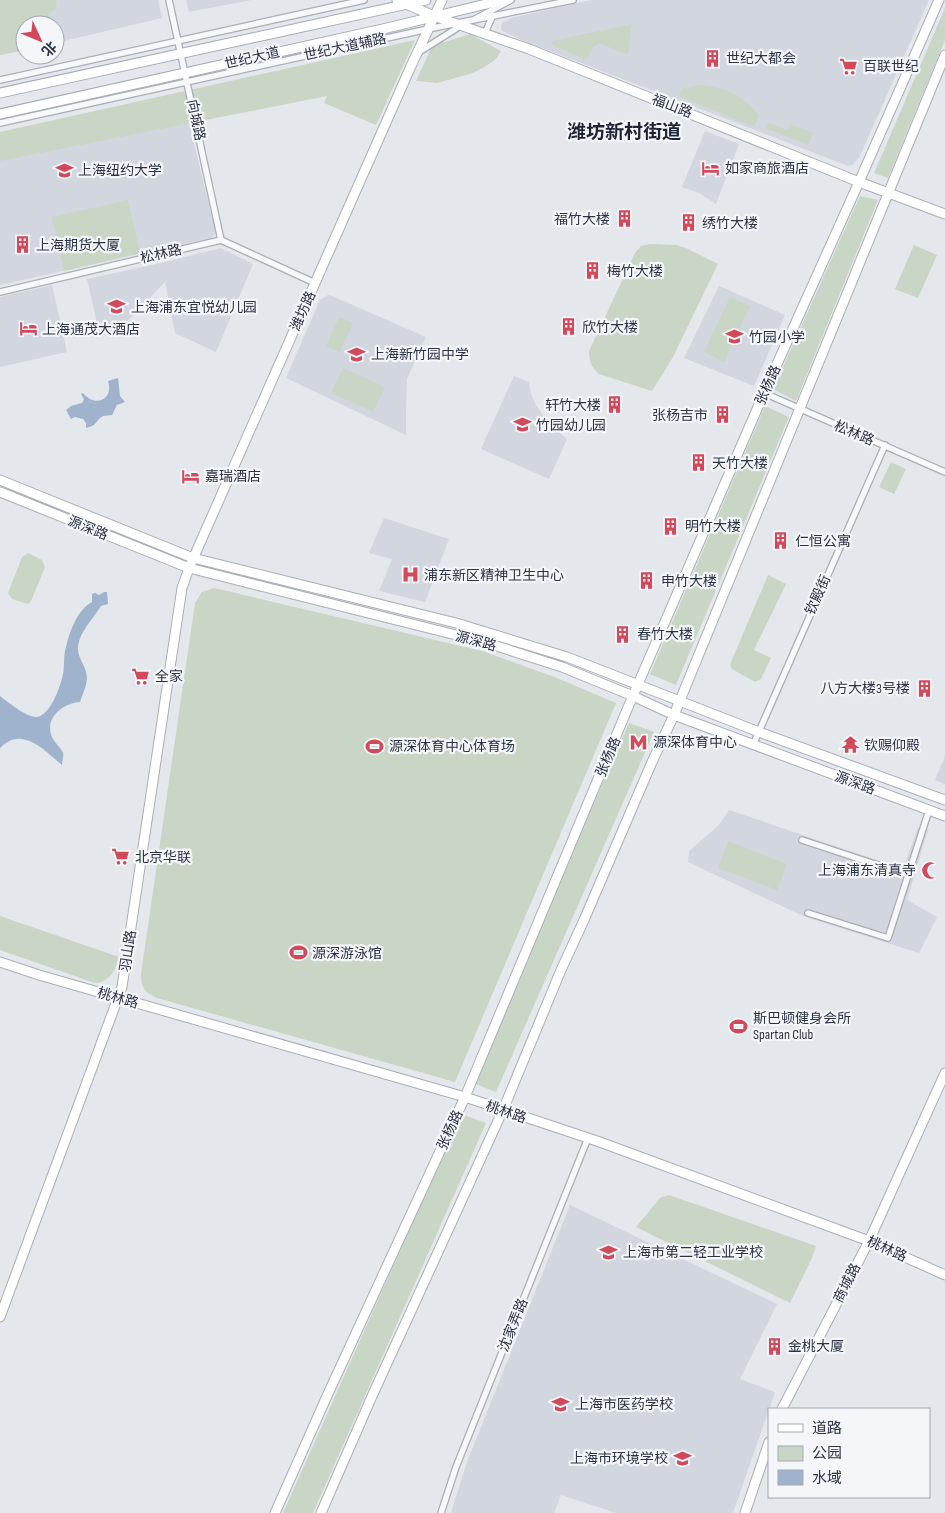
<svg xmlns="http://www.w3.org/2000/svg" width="945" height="1513" font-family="'Sofia Sans Condensed','Noto Sans SC',sans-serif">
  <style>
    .built { fill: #d2d6de }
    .green { fill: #c9d6c5 }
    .water { fill: #9fb4cc }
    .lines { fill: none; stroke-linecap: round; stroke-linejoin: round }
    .street-casing { stroke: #a9aeb7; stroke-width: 8 }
    .secondary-casing { stroke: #a9aeb7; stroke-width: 11 }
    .primary-casing { stroke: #a3abb8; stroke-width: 11 }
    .street { stroke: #f7f8fa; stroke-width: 5.5 }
    .secondary { stroke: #fff; stroke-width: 9 }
    .primary { stroke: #fff; stroke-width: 9 }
    .labels { text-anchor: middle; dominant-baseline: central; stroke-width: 4.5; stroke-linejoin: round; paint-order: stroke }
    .street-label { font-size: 14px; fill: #2b3445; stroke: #f4f6f9 }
    .poi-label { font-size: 14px; fill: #2b3445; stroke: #f4f6f9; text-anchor: start }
    .district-label { font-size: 19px; font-weight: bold; fill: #1d2536; stroke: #f4f6f9 }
  </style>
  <rect width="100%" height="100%" fill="#e4e7ec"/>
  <!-- built -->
  <path class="built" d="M0,0H158L162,18L55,43V25H25V50L0,55Z
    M186,0H251L189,12Z
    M591,0H929L859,158L852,165L848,166L519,39L502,31L501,28L502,23L511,18Z
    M189,123L215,229V234L211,238L0,285V160Z
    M705,131L739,144L716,204L699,193L682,187Z
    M221,248L253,264L216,352L175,333L165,282L117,332L100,336L87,279L161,263Z
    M52,285L67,352L0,367V297Z
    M719,286L785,315L754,386L684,358Z
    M328,295L332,296L426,337L407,379L406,409V435L286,378L320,300Z
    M514,376L529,382L531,394L536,405L547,421L556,430L567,439L549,479L481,449Z
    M384,518L449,539L425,602L379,591L392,559L369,553Z
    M945,756V784L935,780Z
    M729,810L903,869L918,827L928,830L907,900L937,917L919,953L803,916L688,862L689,851L719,825Z
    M570,1205L777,1304L740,1379L775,1392L733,1513H616L561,1495L554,1513H451L467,1462Z"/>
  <!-- green -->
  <path class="green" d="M0,0H56L57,7L49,14L52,25H25V50L0,55Z
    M945,8V40L888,178L874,173Z
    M632,24C629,36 632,43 627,55L600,43L594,46L586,60L553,45L552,41Z
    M470,34L501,51L495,60L483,68L470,74L437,83L416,81L432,46Z
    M415,40L376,125L324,103L327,96L0,161V132Z
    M699,85C722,86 746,96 759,116L754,127L679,96L682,89Z
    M768,122L787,130L790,124L813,133L808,145L765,128Z
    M860,196L878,200L796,401L773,389Z
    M128,200L140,253L64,271L52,217Z
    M650,244L676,245L686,248L718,264L673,357L652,391L599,374C591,367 589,361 589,351L635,253L641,246Z
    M914,245L937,255L918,298L895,289Z
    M730,297L750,306L724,362L704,352Z
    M339,317L353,323L340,352L326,346Z
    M343,368L385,387L373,412L331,393Z
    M765,406L789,417L676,685L650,674Z
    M891,462L906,469L894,494L879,487Z
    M28,553L42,560L45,567L31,601L28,604L12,599L8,593L22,557Z
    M768,575L786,584L754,650L771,658L761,679L755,682L732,669L730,666L731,662Z
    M214,588L482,651L557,678L616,703L455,1082L157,998C145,993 140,986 141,974L195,603L202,592Z
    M629,723L654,732L496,1092L471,1082Z
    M728,841L787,864L777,890L718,868Z
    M0,916L119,957C115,971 110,982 95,983L0,950Z
    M461,1114L486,1123L313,1513H283Z
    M669,1195L816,1246L812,1258L790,1303L636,1227L660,1198Z"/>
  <!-- water -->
  <path class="water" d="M118,378L120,396L125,402L117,405L112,415L103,416C95,421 97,426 86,428V423L83,419L75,417L71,419L66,410L71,406L82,403L84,399L81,394L83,393C95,408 114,400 108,381Z
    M104,592H107L108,604L101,606C93,619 80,631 78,646C77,657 84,663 86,672C89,682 83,693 80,702C63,703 44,718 52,737C54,742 62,749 63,753C64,756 62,762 62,765C44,750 22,725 0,748V696C8,702 26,717 36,717C50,717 61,685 63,674C65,665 63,656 66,647C70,631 77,610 92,602V594L95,593L99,595Z"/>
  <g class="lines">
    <defs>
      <path id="street" d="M169,0L221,240
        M475,19L511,0
        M485,33L492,17
        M419,52L462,25
        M0,80L364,0
        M0,123L428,29L573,0
        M0,292L221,240L315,283
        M764,393L945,472
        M753,745L885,445
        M802,840L908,875
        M808,913L888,938L929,810
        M441,1513L456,1467L588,1138"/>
      <path id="secondary" d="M397,0L434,16L529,49L859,182L945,214
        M0,480L193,558L456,623L567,657L759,732L945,800
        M0,492L189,568L484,642L562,667L633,696L674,715L945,816
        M0,962L39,975L465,1097L597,1141L869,1241L945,1275
        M0,1317L122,987L182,588L189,568L411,66L442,0
        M782,1409L869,1241L945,1073
        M275,1513L327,1396L465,1097L629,705L764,393L859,182L939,0
        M321,1513L373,1394L503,1110L561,970L584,920L652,762L674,715L945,55
        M745,1513L769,1442"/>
      <path id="primary" d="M0,93L426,0
        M0,114L387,28L503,0"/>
    </defs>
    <!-- street casing -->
    <use href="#street" class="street-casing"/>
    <!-- secondary casing -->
    <use href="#secondary" class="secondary-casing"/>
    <!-- primary casing -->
    <use href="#primary" class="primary-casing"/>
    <!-- street -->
    <use href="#street" class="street"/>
    <!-- secondary -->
    <use href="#secondary" class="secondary"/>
    <!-- primary -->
    <use href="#primary" class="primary"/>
  </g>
  <!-- icons -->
  <defs>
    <symbol id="building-bare" viewBox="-9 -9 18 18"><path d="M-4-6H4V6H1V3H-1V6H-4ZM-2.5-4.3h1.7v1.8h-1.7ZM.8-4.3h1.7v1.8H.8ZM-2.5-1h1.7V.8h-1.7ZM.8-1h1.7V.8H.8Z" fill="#d1495b" stroke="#f4f6f9" stroke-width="2.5" paint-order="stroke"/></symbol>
    <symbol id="supermarket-bare" viewBox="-9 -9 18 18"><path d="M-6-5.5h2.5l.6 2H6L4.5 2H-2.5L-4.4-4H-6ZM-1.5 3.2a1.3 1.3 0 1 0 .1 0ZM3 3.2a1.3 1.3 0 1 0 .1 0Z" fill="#d1495b" stroke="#f4f6f9" stroke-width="2.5" paint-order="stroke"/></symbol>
    <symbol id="hotel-bare" viewBox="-9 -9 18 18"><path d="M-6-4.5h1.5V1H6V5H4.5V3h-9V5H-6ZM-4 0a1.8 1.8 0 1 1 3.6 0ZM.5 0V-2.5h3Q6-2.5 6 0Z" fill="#d1495b" stroke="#f4f6f9" stroke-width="2.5" paint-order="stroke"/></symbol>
    <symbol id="university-bare" viewBox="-9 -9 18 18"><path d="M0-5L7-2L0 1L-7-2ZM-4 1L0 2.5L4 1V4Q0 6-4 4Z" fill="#d1495b" stroke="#f4f6f9" stroke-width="2.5" paint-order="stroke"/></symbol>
    <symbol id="school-bare" viewBox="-9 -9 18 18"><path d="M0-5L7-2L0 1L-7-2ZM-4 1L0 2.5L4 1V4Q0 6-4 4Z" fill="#d1495b" stroke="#f4f6f9" stroke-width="2.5" paint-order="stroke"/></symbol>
    <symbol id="hospital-bare" viewBox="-9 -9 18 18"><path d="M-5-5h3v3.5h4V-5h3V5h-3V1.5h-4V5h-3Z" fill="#d1495b" stroke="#f4f6f9" stroke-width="2.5" paint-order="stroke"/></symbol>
    <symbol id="metro-bare" viewBox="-9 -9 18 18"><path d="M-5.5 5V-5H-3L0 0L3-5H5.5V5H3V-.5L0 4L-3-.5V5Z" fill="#d1495b" stroke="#f4f6f9" stroke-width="2.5" paint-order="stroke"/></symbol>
    <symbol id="temple-bare" viewBox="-9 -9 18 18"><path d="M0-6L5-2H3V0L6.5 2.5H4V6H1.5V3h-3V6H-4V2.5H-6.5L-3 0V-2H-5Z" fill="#d1495b" stroke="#f4f6f9" stroke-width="2.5" paint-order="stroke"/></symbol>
    <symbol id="stadium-bare" viewBox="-9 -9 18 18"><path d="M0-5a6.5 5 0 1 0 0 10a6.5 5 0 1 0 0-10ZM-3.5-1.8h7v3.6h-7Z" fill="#d1495b" stroke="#f4f6f9" stroke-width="2.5" paint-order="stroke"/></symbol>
    <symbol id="mosque-bare" viewBox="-9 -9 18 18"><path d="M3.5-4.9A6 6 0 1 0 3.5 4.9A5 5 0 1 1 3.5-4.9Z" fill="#d1495b" stroke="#f4f6f9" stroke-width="2.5" paint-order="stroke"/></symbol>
  </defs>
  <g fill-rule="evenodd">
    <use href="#building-bare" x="700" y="46" width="25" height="25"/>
    <use href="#supermarket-bare" x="836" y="54" width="25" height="25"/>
    <use href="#hotel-bare" x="698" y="156" width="25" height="25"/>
    <use href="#university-bare" x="52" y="158" width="25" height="25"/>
    <use href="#building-bare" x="612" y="206" width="25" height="25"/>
    <use href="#building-bare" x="676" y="210" width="25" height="25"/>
    <use href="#building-bare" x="10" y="232" width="25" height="25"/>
    <use href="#building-bare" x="580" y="258" width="25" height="25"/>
    <use href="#school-bare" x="104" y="294" width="25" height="25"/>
    <use href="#building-bare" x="556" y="314" width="25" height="25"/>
    <use href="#hotel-bare" x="16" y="316" width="25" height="25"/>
    <use href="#school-bare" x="722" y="324" width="25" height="25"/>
    <use href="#school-bare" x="344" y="342" width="25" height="25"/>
    <use href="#building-bare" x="602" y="392" width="25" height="25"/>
    <use href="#building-bare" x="710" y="402" width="25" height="25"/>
    <use href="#school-bare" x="510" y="412" width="25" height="25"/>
    <use href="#building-bare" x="686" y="450" width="25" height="25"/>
    <use href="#hotel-bare" x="178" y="464" width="25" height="25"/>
    <use href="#building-bare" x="658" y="514" width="25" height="25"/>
    <use href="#building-bare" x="768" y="528" width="25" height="25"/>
    <use href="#hospital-bare" x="398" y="562" width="25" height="25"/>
    <use href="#building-bare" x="634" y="568" width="25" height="25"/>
    <use href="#building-bare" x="610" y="622" width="25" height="25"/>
    <use href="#supermarket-bare" x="128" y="664" width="25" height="25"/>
    <use href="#building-bare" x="912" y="676" width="25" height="25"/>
    <use href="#metro-bare" x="626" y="730" width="25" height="25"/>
    <use href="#temple-bare" x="838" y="732" width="25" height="25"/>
    <use href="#stadium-bare" x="362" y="734" width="25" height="25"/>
    <use href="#supermarket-bare" x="108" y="844" width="25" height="25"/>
    <use href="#mosque-bare" x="918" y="858" width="25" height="25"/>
    <use href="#stadium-bare" x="286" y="940" width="25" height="25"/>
    <use href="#stadium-bare" x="726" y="1014" width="25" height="25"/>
    <use href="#school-bare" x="596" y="1240" width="25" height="25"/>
    <use href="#building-bare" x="762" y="1334" width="25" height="25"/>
    <use href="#school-bare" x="548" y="1392" width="25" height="25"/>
    <use href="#school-bare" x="670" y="1446" width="25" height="25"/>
  </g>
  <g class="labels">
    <!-- street labels -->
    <g class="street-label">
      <text transform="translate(345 47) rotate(-12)">世纪大道辅路</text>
      <text transform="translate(252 58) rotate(-13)">世纪大道</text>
      <text transform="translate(672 106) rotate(21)">福山路</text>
      <text transform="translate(196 120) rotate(78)">向城路</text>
      <text transform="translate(161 254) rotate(-13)">松林路</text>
      <text transform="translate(303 311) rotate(-66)">潍坊路</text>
      <text transform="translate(768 385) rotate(-66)">张杨路</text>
      <text transform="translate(854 433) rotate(23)">松林路</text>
      <text transform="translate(88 528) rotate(22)">源深路</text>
      <text transform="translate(818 595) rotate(-66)">钦殿街</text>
      <text transform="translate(476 641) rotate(15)">源深路</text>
      <text transform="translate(608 757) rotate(-67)">张杨路</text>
      <text transform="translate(855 783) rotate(20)">源深路</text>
      <text transform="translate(128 951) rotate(-81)">羽山路</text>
      <text transform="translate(118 998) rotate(16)">桃林路</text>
      <text transform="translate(506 1112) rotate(19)">桃林路</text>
      <text transform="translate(450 1130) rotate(-65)">张杨路</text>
      <text transform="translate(887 1249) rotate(24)">桃林路</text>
      <text transform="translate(847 1283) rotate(-63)">商城路</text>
      <text transform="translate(513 1325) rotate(-68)">沈家弄路</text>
    </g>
    <!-- poi labels -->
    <g class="poi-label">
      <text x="726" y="58">世纪大都会</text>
      <text x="863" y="66">百联世纪</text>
      <text x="725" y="168">如家商旅酒店</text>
      <text x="78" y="170">上海纽约大学</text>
      <text x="610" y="219" text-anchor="end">福竹大楼</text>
      <text x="702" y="223">绣竹大楼</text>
      <text x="36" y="245">上海期货大厦</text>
      <text x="607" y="271">梅竹大楼</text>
      <text x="131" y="307">上海浦东宜悦幼儿园</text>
      <text x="582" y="327">欣竹大楼</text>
      <text x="42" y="329">上海通茂大酒店</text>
      <text x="749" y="337">竹园小学</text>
      <text x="371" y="354">上海新竹园中学</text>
      <text x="601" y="405" text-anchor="end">轩竹大楼</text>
      <text x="708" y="415" text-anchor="end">张杨吉市</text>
      <text x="536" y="425">竹园幼儿园</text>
      <text x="712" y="463">天竹大楼</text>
      <text x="205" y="476">嘉瑞酒店</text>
      <text x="685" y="526">明竹大楼</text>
      <text x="795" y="541">仁恒公寓</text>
      <text x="424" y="575">浦东新区精神卫生中心</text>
      <text x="661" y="581">申竹大楼</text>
      <text x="637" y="634">春竹大楼</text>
      <text x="155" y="676">全家</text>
      <text x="910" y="688" text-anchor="end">八方大楼3号楼</text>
      <text x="653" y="742">源深体育中心</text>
      <text x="864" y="745">钦赐仰殿</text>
      <text x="389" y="746">源深体育中心体育场</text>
      <text x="135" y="857">北京华联</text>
      <text x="916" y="870" text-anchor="end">上海浦东清真寺</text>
      <text x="312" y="953">源深游泳馆</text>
      <text x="753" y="1018">斯巴顿健身会所<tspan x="753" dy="16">Spartan Club</tspan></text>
      <text x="623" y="1252">上海市第二轻工业学校</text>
      <text x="788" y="1346">金桃大厦</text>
      <text x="575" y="1404">上海市医药学校</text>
      <text x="668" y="1458" text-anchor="end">上海市环境学校</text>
    </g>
    <!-- district labels -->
    <g class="district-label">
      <text x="624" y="132">潍坊新村街道</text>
    </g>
  </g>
  <!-- legend -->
  <rect x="768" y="1408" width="162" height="90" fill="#f4f6f9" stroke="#a4a8b1"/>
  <rect x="778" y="1424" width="25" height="8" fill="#ffffff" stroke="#a4a8b1"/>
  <text x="812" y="1433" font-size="15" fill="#2b3445">道路</text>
  <rect x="778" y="1446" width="25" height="15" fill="#c9d6c5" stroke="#a4a8b1"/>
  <text x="812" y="1458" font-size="15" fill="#2b3445">公园</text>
  <rect x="778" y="1470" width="25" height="15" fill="#9fb4cc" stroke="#a4a8b1"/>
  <text x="812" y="1483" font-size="15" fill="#2b3445">水域</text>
  <!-- north arrow -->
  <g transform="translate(40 40) rotate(134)"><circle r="24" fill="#f4f6f9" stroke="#a4a8b1"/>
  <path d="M0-4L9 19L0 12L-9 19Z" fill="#d1495b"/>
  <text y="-8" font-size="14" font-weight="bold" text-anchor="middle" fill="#2b3445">北</text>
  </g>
</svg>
